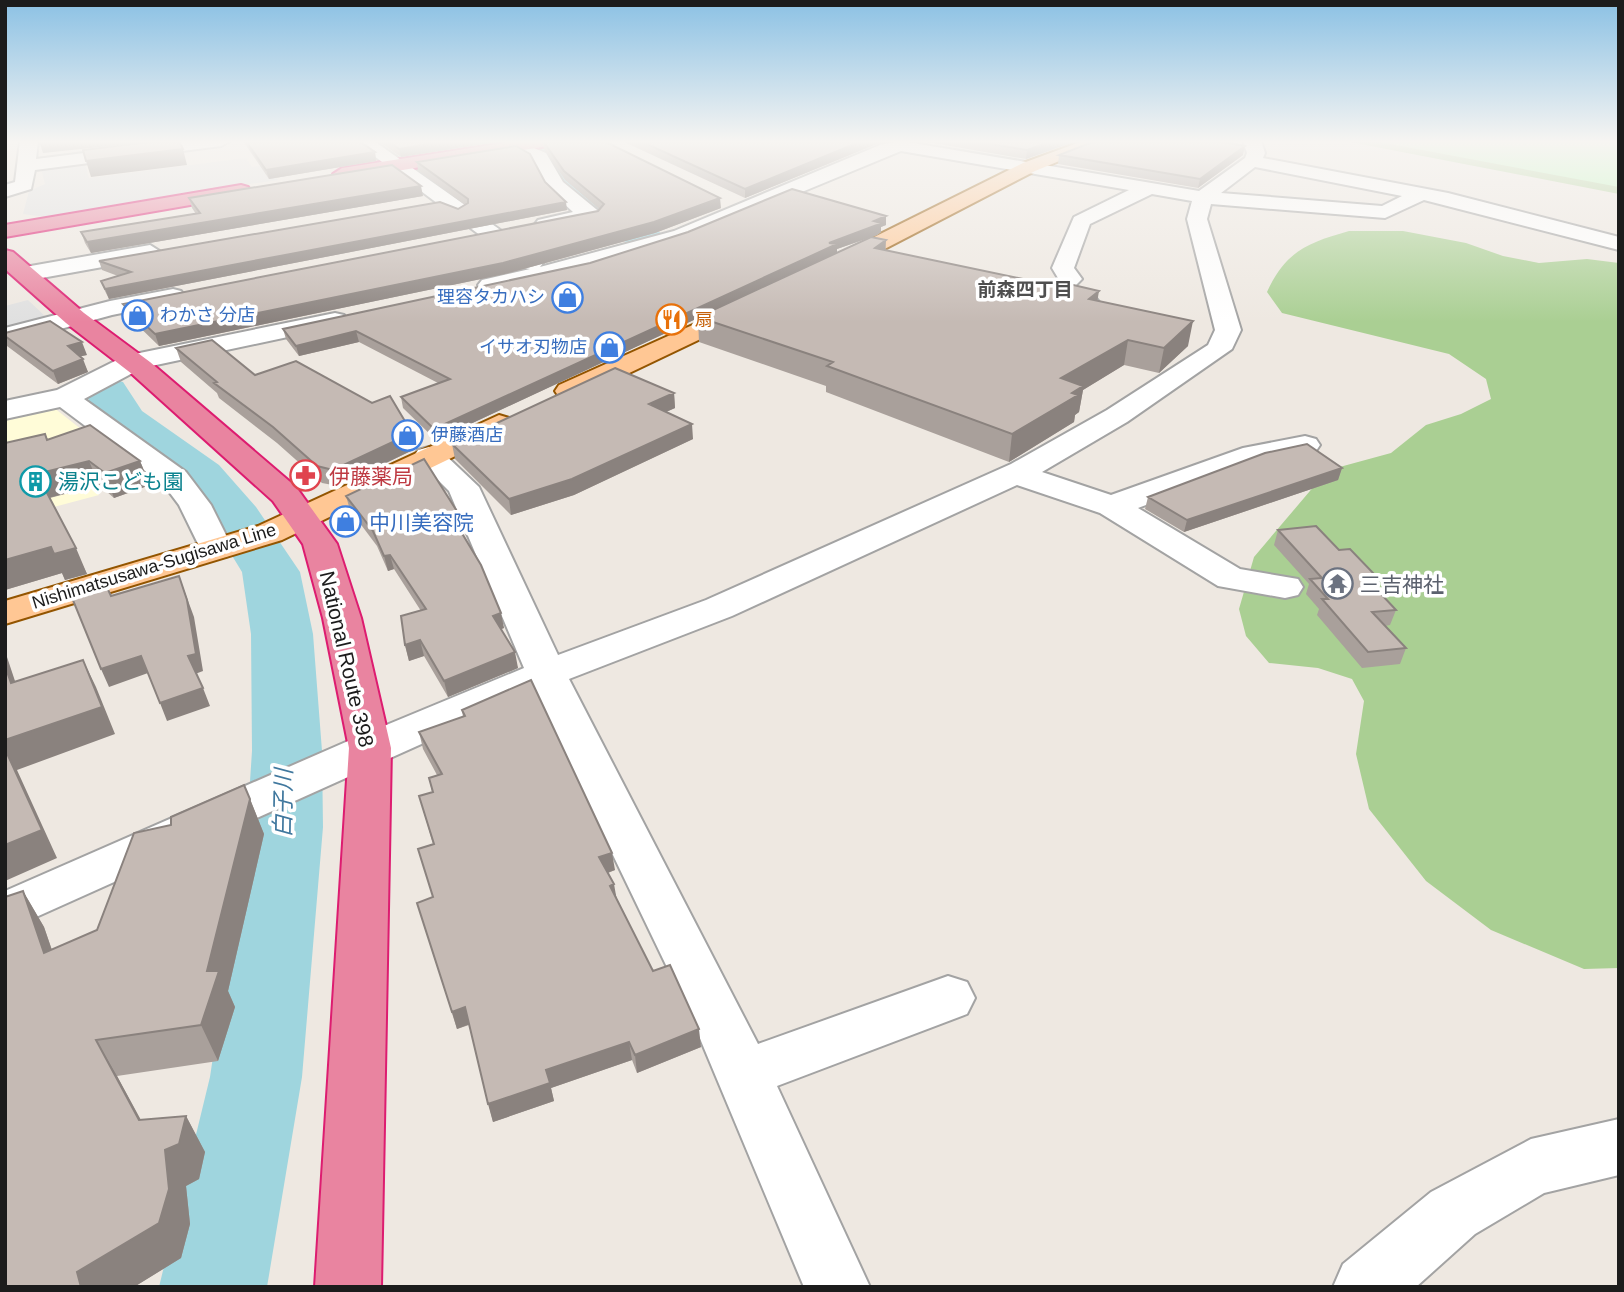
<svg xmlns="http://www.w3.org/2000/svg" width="1624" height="1292" font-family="Helvetica,'Noto Sans JP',sans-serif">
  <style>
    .education { fill: #fffcd8 }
    .forest { fill: #aacf93 }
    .park { fill: #bbfbba }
    .parking { fill: #e0e0e0 }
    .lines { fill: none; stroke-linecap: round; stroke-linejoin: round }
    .river { fill: #9fd5de; fill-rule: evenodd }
    .minor-casing { stroke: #a3a3a3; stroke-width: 4 }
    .major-casing { stroke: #935500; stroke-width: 4 }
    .highway-casing { stroke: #dd1c70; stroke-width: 4 }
    .minor { fill: #fff; fill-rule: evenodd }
    .major { fill: #ffc794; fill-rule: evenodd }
    .highway { fill: #e984a0; fill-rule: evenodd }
    .wall { fill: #a9a09b }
    .shaded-wall { fill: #8a827e }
    .building { fill: #c5bab4; stroke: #8a827e; stroke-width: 2 }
    .labels { text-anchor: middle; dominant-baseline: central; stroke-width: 7; stroke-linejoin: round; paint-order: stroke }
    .far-shop-label { font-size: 18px; fill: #366cbe; stroke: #fff; text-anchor: end }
    .far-food-label { font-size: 18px; fill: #c56008; stroke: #fff; text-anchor: start }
    .far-street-label { font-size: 18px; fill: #1c1c1c; stroke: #fff }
    .far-neighbourhood-label { font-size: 19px; font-weight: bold; fill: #4f4f4f; stroke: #fff }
    .health-label { font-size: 21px; fill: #be3a42; stroke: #fff; text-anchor: start }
    .culture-label { font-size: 21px; fill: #0d838f; stroke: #fff; text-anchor: start }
    .shop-label { font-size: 21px; fill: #366cbe; stroke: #fff; text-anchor: start }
    .worship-label { font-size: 21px; fill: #5b616d; stroke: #fff; text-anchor: start }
    .street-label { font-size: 21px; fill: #1c1c1c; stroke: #fff }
    .water-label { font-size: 23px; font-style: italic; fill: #40789e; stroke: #fff }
  </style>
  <rect width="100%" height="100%" fill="#eee8e1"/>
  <!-- education -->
  <path class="education" d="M53,407L100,444L69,458L99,495L5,520V417Z"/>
  <!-- forest -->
  <path class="forest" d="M1345,141H1619V194Z
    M1349,231H1403L1466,243L1503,256L1539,263L1587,259L1619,263V968L1584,969L1491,930L1426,881L1369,809L1356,754L1364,701L1352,679L1318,668L1269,663L1246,636L1239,609L1254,557L1315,485L1336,468L1391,453L1426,425L1461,414L1491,399L1486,379L1449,354L1282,313L1267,292C1286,251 1307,243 1349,231Z"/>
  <!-- park -->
  <path class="park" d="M1374,141H1619V187Z"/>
  <!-- parking -->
  <path class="parking" d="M246,158L252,167L266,165L278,180L214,189L211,184L213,190L47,217L23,214L29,191L45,184L40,165L84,160L89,178Z
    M28,300L47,318L5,332V306Z"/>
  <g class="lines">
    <!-- river -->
    <path class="river" d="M511,141H543L591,192L666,236L681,251C668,269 607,284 586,279L580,271L586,263L637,249L569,206Z
      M107,378L123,382L142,411L219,465L256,507L300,572L313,634L322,751L323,827L302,1077L267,1287H159L210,1077L247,827L252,751L251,634L242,572L214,526L183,487L107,430L84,392L91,382Z"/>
    <defs>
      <path id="minor" d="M20,141H38L36,159L180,141H230L221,146L35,170L31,189L5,197V185L15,182Z
        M354,141H374L540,258L543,263L540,267L674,231L880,145L901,141L1199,191L1245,158L1247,153L1243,141H1261L1265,153L1263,158L1448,193L1619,237V250L1424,200L1385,218L1211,204L1207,219L1241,330L1232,349L1127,422L1042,472L1111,495L1243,448L1305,436L1316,439L1320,445L1316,451L1261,462L1138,508L1240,569L1298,579L1303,587L1298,595L1285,598L1218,586L1100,513L1017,485L732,616L569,679L758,1044L948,976L967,982L975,998L967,1014L777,1086L870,1287H804L691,1017L535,693L5,931V891L355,738L524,668L449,491L414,456L418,450L429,447L440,450L479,487L558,655L706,600L1011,464L1107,410L1208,345L1215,330L1187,219L1192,201L1152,194L1090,224L1074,268L1082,279L1070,291L1095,297L1099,302L1095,307L1087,309L1045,300L1041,295L1058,278L1052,268L1074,217L1129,190L901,151L688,239L590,270L490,292L482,290L478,285L482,280L530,269L524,268ZM1255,167L1402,196L1382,206L1221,193Z
        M517,141L546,153L563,182L602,214L599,218L545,230L538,228L535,224L538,220L573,212L548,189L533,160L508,146L511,142Z
        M150,245L161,252L158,257L25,281L14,274L25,267Z
        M173,289L181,291L185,296L181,301L112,315L5,344V328L110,301Z
        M335,313L344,315L347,320L344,325L142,368L84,399L186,472L211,505L233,549L228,556L216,559L204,556L179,505L164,485L60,407L5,419V401L57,390L125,356Z
        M1619,1119V1175L1544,1193L1475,1234L1416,1287H1333L1343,1264L1431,1192L1531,1139Z"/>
      <path id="major" d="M1083,141H1108L1035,171L846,269L838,271L827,264L830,259L1023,163Z
        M746,301L755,303L758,308L755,313L579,397H559L555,391L559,385Z
        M499,415L509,418L514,424L509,430L282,540L5,624V601L258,526Z"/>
      <path id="highway" d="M516,141H557L548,146L342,180L333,174L342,168Z
        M241,185L248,187L251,191L248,195L5,237V225Z
        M5,250L13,252L84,313L150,362L296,487L337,544L361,618L391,748L381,1287H315L349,748L323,618L303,544L273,501L132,374L66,323L5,269Z"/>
    </defs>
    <!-- minor casing -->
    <use href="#minor" class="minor-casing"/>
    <!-- major casing -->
    <use href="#major" class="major-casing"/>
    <!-- highway casing -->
    <use href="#highway" class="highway-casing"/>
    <!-- minor -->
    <use href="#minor" class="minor"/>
    <!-- major -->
    <use href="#major" class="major"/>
    <!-- highway -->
    <use href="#highway" class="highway"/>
  </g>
  <!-- wall -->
  <path class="wall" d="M243,141H359L375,152L376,161L269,179Z
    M378,141H502L401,157Z
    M543,141L721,208L655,233L505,274L159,346L127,315L123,304L598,211L599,209L565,180L544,149Z
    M622,141H1076L1026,159L921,141L879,143L745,198Z
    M1230,141L1226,142L1243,155L1198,188L1058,164L1059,155Z
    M417,162L545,182L567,210L109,299L105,291L101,281L118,276L102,270L99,261L458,209L465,205L418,170Z
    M423,196L91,253L85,243L81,232L196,214L192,208L189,198Z
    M886,216V225L881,227V232L877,235L837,249V253L886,250L1097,301L1188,346L1159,373L1124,365L1083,390L1079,412L1075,415L1074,422L1009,462L826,392V386L699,342L698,318L436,440L403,408L401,397L438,383L359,342L299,356L286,339L283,329Z
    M5,333L87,355L80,356L88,372L58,384L7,346L5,342Z
    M176,348L255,375L415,449L338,486L322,483L277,443L219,398L217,393L181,362Z
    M674,393L675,408L666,412L693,439L574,495L511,515L455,459L452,444Z
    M48,440L140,461L150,485L114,498L99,485L50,498L87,574L65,580L62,573L5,590V443Z
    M1342,468L1338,480L1184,532L1145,509L1148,497Z
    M346,496L464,533H462L504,628L501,629L518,668L448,697L424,656L409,661L405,645L421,611L394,569L388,571L377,546L350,510Z
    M1278,530L1373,585L1396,610L1390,625L1385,626L1406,648L1400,664L1362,668L1317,615L1319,609L1306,594L1309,584L1274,545Z
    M462,710L615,870L608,873L617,899L653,971L701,1047L637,1073L632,1060L551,1088L554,1101L493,1122L469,1025L457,1029L417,903L433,898V844L419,796L432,792L429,778L437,775L423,749L419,732L463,717Z
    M250,799L264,834L228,991L235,1007L218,1061L117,1076L141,1120L186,1116L205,1152L199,1179L186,1186L190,1224L181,1258L134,1287H5L23,891L44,927L52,950L97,930L171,825Z"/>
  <!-- shaded-wall -->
  <path class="shaded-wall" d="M70,141H157L43,153L40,144Z
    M447,141H502L401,157L399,149Z
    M862,141H879V143L745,198V189Z
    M1053,141H1076L1026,159L1027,150Z
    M1245,146L1243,155L1198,188L1200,179Z
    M183,149L187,165L91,177L86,161Z
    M375,152L376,161L269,179L266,170Z
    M421,186L423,196L91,253L87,242Z
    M720,198L721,208L655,233L505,274L159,346L155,334Z
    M566,202L567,210L109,299L105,289Z
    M886,216V225L881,227V232L877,235L837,249V254L698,317V318L436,440L434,429L829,243L874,221Z
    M886,240L885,262L875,248Z
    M1099,291L1095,315L1089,299Z
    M1193,321L1188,346L1159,373L1164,348Z
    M356,331L359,342L299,356L296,346Z
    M1128,340L1124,365L1083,390L1079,412L1075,415L1074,422L1009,462L1012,434L1061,378Z
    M82,342L87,355L73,358L68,346Z
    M83,359L88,372L58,384L53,371Z
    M674,393L675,408L650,419L649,404Z
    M692,424L693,439L574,495L511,515L509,499Z
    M412,433L415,449L338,486L333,470Z
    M89,461L99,485L48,498L37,474Z
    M140,461L150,485L114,498L105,473Z
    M1342,468L1338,480L1184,532L1187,520Z
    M461,519L464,533L457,535L454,520Z
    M51,547L76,548L87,574L65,580L62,573L5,590V560Z
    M390,555L394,569L388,571L384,556Z
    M179,576L194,617L203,671L195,674L188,656Z
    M1376,576L1371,592L1367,579Z
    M501,613L504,628L496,631L493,616Z
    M420,640L424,656L409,661L405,645Z
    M5,651L25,711L11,683L5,666Z
    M515,652L518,668L448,697L444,681Z
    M141,656L148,673L109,687L101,669Z
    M83,660L96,687L115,734L17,770L57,858L5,881V740Z
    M203,688L210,706L167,721L160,703Z
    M250,799L264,834L228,991L235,1007L218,1061L201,1025L207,971Z
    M612,853L615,870L601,875L599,857Z
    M614,884L617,901L610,886Z
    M23,891L44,927L65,989L44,953Z
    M465,1007L470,1024L457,1029L452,1012Z
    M699,1029L701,1047L637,1073L635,1055Z
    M96,1040L117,1076L160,1156L139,1120Z
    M629,1042L632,1060L551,1088L554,1101L493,1122L488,1104L546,1070Z
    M186,1116L205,1152L199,1179L186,1186L190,1224L181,1258L134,1287H81L77,1272L165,1150Z"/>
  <!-- building -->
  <path class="building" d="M40,141H70L40,144Z
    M157,141H179L183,149L86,161L83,150Z
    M246,141H359L375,152L266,170Z
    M388,141H447L399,149Z
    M543,141H604L720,198L654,222L503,263L155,334L123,304L598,211L604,204L564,171Z
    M640,141H862L745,189Z
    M970,141H1053L1027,150Z
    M1095,141H1218L1245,146L1200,179L1059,155Z
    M516,146L530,154L545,182L566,202L105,289L101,281L131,272L99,261L440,202L458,209L468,203V199L417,162Z
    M392,165L421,186L87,242L81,232L200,213L189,198Z
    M792,189L886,216L874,221L881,223L877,225L829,243L837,244L434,429L401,397L450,379L356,331L296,346L283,329L590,263L688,232Z
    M871,237L886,240L875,248L1042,283L1048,279L1099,291L1089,299L1193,321L1164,348L1128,340L1061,378L1083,386L1072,393L1078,395L1012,434L827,366L833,362L698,317Z
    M50,321L82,342L68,346L83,359L53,371L5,336V333Z
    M212,340L255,375L296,361L372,403L390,396L412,433L333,470L317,466L273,427L214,383L217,382L176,348Z
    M615,368L674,393L649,404L692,424L572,479L509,499L452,444Z
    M90,425L140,461L105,473L89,461L37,474L76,548L54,554L51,547L5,560V443L45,434L47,440Z
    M1307,444L1342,468L1187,520L1148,497L1265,453Z
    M424,459L460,516L461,519L454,520L481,565L501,613L493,616L515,652L444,681L420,640L405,645L401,616L426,609L390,555L384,556L373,531L346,496Z
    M1316,526L1339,550L1350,549L1376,576L1367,579L1396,610L1372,612L1406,648L1368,652L1322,599H1328L1310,579L1322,578L1278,530Z
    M179,576L187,600L196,654L188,656L203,688L160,703L141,656L101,669L68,588L92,581L95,586L105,583L111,596Z
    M83,660L102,707L5,740V666L11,683Z
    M531,680L612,853L599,857L614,884L610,886L653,971L670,965L699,1029L635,1055L629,1042L546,1070L550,1083L488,1104L465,1007L452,1012L417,903L433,897L418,849L434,844L419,796L433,792L429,778L442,774L419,732L465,716L462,710Z
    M5,749L42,830L5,845Z
    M244,785L250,799L207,971H219L201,1025L96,1040L139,1120L186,1116L179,1144L165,1150L169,1189L159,1223L77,1272L81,1287H5V897L23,891L44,953L97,930L134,833L171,825V817Z"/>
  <!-- sky -->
  <linearGradient id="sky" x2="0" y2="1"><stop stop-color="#8bc1e4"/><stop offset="0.44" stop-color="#f7f5f2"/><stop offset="1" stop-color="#f7f5f2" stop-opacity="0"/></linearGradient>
  <rect width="1624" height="322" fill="url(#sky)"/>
  <!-- icons -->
  <defs>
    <symbol id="shop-ring" viewBox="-11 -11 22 22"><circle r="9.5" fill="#fff" stroke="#3f7fe0" stroke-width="1.5"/><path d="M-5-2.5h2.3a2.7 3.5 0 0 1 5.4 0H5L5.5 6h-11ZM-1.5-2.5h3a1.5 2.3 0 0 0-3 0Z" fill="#3f7fe0"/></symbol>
    <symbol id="restaurant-ring" viewBox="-11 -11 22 22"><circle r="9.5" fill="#fff" stroke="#e8710a" stroke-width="1.5"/><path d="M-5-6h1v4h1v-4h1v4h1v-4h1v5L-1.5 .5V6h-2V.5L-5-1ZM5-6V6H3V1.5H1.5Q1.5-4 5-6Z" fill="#e8710a"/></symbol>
    <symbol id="pharmacy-ring" viewBox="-11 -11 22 22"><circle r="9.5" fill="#fff" stroke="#e0444e" stroke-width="1.5"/><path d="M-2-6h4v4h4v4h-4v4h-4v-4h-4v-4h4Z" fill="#e0444e"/></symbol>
    <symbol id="building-ring" viewBox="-11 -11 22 22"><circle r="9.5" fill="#fff" stroke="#0f9aa8" stroke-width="1.5"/><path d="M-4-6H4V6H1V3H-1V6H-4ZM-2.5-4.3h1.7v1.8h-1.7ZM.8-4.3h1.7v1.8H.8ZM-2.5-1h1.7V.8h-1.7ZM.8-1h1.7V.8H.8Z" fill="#0f9aa8"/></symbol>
    <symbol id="temple-ring" viewBox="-11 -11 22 22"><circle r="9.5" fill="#fff" stroke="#6b7280" stroke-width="1.5"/><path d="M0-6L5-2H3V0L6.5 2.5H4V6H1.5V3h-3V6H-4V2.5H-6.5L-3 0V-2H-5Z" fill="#6b7280"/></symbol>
  </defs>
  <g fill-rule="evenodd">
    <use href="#shop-ring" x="550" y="280" width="35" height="35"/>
    <use href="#shop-ring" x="120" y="298" width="35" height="35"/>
    <use href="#restaurant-ring" x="654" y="302" width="35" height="35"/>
    <use href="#shop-ring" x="592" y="330" width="35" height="35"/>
    <use href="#shop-ring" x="390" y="418" width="35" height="35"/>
    <use href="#pharmacy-ring" x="288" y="458" width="35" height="35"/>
    <use href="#building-ring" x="18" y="464" width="35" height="35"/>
    <use href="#shop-ring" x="328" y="504" width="35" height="35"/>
    <use href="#temple-ring" x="1320" y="566" width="35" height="35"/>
  </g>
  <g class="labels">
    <!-- far-shop labels -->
    <g class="far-shop-label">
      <text x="545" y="297">理容タカハシ</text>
      <text x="160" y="315" text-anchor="start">わかさ 分店</text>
      <text x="587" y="347">イサオ刃物店</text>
      <text x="431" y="435" text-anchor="start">伊藤酒店</text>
    </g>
    <!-- far-food labels -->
    <g class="far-food-label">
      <text x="695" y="320">扇</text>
    </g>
    <!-- far-street labels -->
    <g class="far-street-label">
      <text transform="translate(154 566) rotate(-17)">Nishimatsusawa-Sugisawa Line</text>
    </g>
    <!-- far-neighbourhood labels -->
    <g class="far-neighbourhood-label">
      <text x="1025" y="289">前森四丁目</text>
    </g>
    <!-- health labels -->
    <g class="health-label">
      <text x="329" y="476">伊藤薬局</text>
    </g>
    <!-- culture labels -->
    <g class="culture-label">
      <text x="58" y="481">湯沢こども園</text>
    </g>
    <!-- shop labels -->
    <g class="shop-label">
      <text x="369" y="522">中川美容院</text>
    </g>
    <!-- worship labels -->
    <g class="worship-label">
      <text x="1360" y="584">三吉神社</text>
    </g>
    <!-- street labels -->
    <g class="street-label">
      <text transform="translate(347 659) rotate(77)">National Route 398</text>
    </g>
    <!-- water labels -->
    <g class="water-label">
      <text transform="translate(283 803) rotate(-89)">白子川</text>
    </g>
  </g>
  <!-- border -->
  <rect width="1624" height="1292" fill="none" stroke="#1c1c1c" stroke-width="14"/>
</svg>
